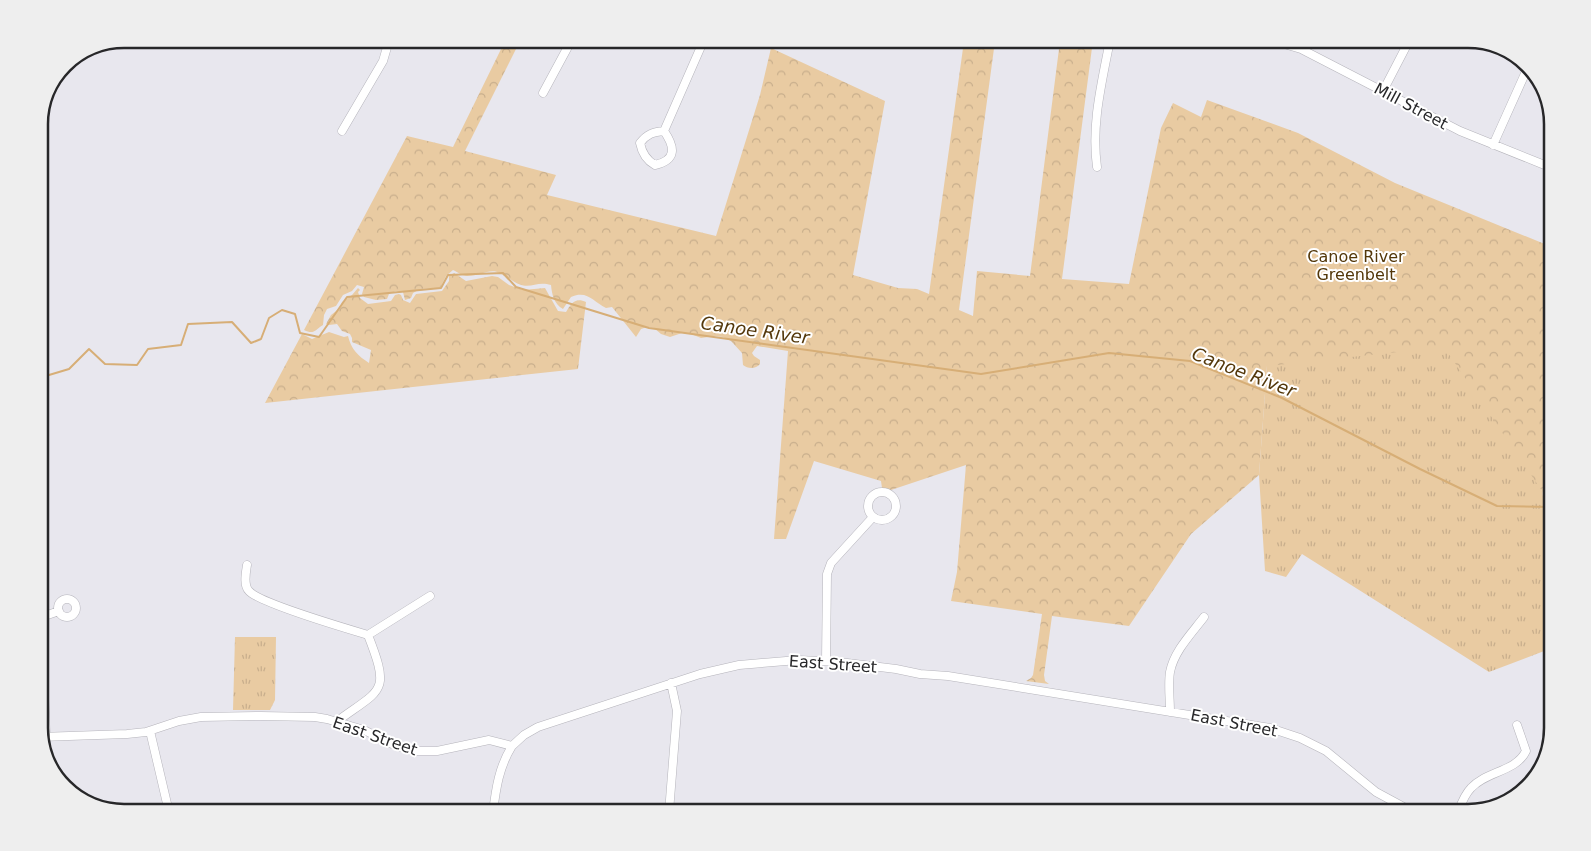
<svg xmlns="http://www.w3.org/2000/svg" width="1591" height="851" font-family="'DejaVu Sans',sans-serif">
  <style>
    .forest { fill: url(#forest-crowns) }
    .park { fill: url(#park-tufts) }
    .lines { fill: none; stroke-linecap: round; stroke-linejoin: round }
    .stream { stroke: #d7ae76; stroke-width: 2 }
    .minor-casing { stroke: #b5b4bb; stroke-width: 9 }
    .minor { stroke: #fff; stroke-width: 8 }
    .labels { text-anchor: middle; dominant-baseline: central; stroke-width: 4; stroke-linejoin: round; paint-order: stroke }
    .street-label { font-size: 16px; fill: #272729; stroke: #fff }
    .park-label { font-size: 16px; fill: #533709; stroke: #fff }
    .water-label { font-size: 18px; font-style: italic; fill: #54380b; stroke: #fff }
    .rim { fill: none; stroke: #272729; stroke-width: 2.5 }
  </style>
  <defs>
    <pattern id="forest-crowns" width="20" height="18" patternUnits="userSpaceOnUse" patternTransform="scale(1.25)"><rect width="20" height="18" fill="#e9cba2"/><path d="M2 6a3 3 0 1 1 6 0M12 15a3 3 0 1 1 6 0" fill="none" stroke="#c8ae8c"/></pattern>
    <pattern id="park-tufts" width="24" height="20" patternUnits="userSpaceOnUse" patternTransform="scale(1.25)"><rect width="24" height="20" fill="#e9cba2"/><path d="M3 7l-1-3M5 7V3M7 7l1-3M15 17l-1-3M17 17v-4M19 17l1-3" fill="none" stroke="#c8ae8c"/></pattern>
  </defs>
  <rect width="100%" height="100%" fill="#e8e7ee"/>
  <!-- forest -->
  <path class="forest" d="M1093,40L1062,279L1129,284L1161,128L1173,103L1201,117L1207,100L1298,133L1395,183L1552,247V543L1542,491L1267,366L1259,475L1191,534L1129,626L1052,616L1044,675L1045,681L1049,684L1026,681L1031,678L1033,675L1042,614L951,601L957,572L966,465L891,490L882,488L881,481L814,461L786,539H774L788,351L757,346L752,353L754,356L760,360V364C756,369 748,369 743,365L742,353L731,341L723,337L715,336L701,338L691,334L682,333L670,337L661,334L654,328L647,327L641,329L636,337L612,307L606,308C593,302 588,290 571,297L563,309C554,304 552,295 551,285C534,280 529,293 510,279L508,280C494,263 484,276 467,276C463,276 457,272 453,270L446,276L440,288L420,289L413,293L411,298L405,300L403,292L396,291L389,294L387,299L376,300L364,297L362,294L364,287L357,285L352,291L343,295L336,306L327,309L324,315L323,325C315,330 314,335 304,330L407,136L453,147L504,43H519L465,151L556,175L547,195L716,236L760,95L771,48L885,101L853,275L898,288L917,289L929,294L964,41H995L959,310L973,316L977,271L1030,276L1060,41Z
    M454,273L466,281L492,276L498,277L509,285L523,290L545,288L558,311L566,312C571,304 575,297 586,302L578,369L265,403L302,334L312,339L329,332L344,337L348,336C351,349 358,356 369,363L371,350L352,342V338L350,334L342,331L337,324L329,325L326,324L331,315L340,308L342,302L352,295L358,288L360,290L358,292L360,298L368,304L391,301L395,295L399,294L401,295L403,300L410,303L416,294L442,291L449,281V276Z"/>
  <!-- park -->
  <path class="park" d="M1444,347L1542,491L1552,543V648L1489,672L1302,554L1286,577L1265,571L1259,475L1267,366Z
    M235,637H276L275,700L270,710H233Z"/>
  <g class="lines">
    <!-- stream -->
    <path class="stream" d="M39,378L69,369L89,349L105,364L137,365L148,349L181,345L188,324L232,322L251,343L261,339L269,318L282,310L295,314L300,333L319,337L347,297L441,288L448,275L503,273L516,287L649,328L981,374L1109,353L1190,361L1282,398L1420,469L1497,506L1552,507"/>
    <defs>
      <path id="minor" d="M1271,40L1301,49L1460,131L1552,168
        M1383,91L1410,39
        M543,93L570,43
        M342,131L383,61L388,44
        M664,131C675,147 677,160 655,165C646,160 642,153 640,143C647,134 653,132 664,131Z
        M664,131L703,42
        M1493,145L1528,67
        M1097,167C1091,124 1102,82 1110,40
        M868 506a14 14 0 1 1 28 0a14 14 0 1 1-28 0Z
        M247,565C246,572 243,585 249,591C259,603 348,629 368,635L430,596
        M58 608a9 9 0 1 1 18 0a9 9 0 1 1-18 0Z
        M39,618L59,611
        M39,640L43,663L46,737
        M826,661L827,574L831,563L873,517
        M1170,712C1170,699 1168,684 1170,672C1174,651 1192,633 1204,617
        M336,722C382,688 391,694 368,635
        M150,731L169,812
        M40,737L127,734L146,732L179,721L201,717L261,716L315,717L327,719L364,730L394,745L412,751H437L489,740L512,746L524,735L538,727L700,674L739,665L798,660L839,662L896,669L920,674L948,676L1270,728L1300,738L1326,751L1376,792L1413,812
        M493,812C496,788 499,767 512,746
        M669,812L677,711L671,683
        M1458,812C1461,804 1465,794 1471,788C1486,771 1516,772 1526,751L1517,725"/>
    </defs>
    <!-- minor casing -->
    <use href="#minor" class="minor-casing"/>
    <!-- minor -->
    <use href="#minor" class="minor"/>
  </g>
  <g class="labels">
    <!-- street labels -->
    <g class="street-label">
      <text transform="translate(1411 106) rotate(28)">Mill Street</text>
      <text transform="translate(833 664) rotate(4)">East Street</text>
      <text transform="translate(1234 723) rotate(11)">East Street</text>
      <text transform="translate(375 736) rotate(19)">East Street</text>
    </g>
    <!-- park labels -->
    <g class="park-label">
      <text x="1356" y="256">Canoe River<tspan x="1356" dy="18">Greenbelt</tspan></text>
    </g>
    <!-- water labels -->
    <g class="water-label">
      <text transform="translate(755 330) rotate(8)">Canoe River</text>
      <text transform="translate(1244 372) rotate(21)">Canoe River</text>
    </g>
  </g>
  <!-- crop -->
  <path d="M0 0H1591V851H0ZM124 48H1468A76 76 0 0 1 1544 124V728A76 76 0 0 1 1468 804H124A76 76 0 0 1 48 728V124A76 76 0 0 1 124 48Z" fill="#eee" fill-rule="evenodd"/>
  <path class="rim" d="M124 48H1468A76 76 0 0 1 1544 124V728A76 76 0 0 1 1468 804H124A76 76 0 0 1 48 728V124A76 76 0 0 1 124 48Z"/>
</svg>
